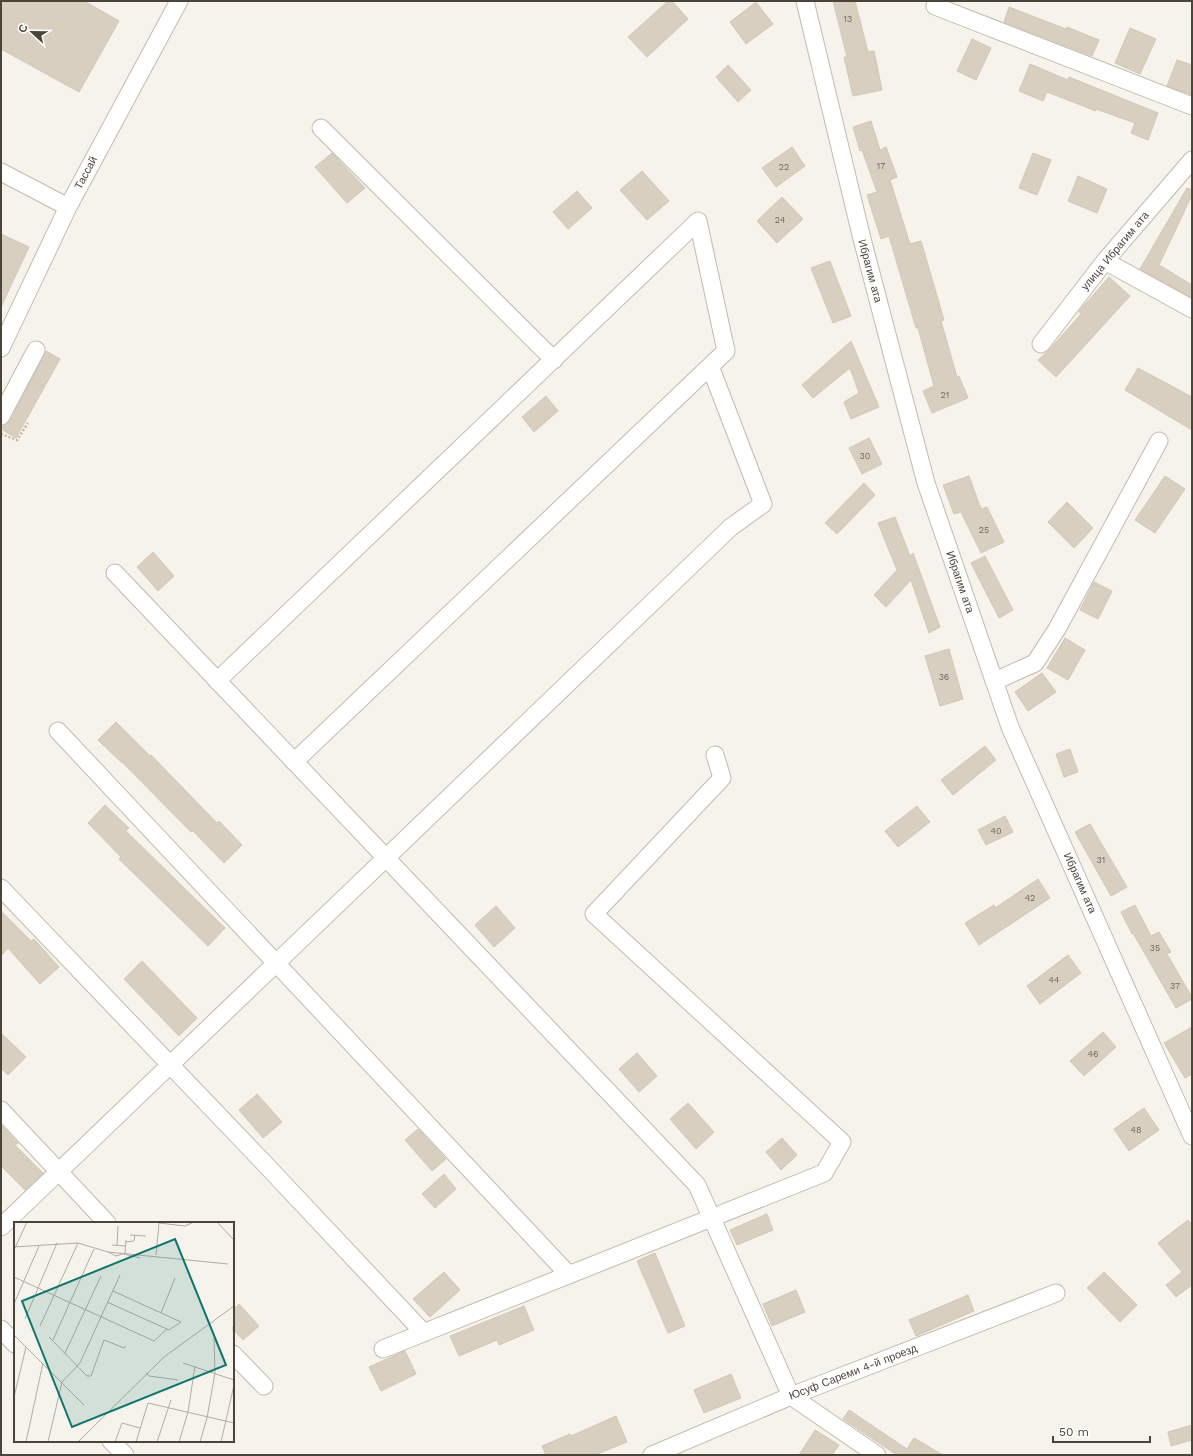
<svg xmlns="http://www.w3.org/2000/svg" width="1193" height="1456" font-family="'Work Sans',sans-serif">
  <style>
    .building { fill: #d8cfc1; stroke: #d3c7b4 }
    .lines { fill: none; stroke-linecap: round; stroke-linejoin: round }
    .minor-casing { stroke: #c2bbae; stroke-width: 19 }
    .path { stroke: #c4b79f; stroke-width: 2.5; stroke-dasharray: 2 2; stroke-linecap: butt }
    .minor { stroke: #fff; stroke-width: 17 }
    .labels { text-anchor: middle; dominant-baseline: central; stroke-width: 3.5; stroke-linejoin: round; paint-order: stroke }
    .number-label { font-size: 9px; fill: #6e675b }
    .street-label { font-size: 11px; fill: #4b4439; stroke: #fff }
    .inset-road { fill: none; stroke: #b2ada4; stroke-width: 1 }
    .view { fill: #0f766e; fill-opacity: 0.15; stroke: #0f766e; stroke-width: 2 }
    .inset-edge { fill: none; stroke: #4b4439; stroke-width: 2 }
  </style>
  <rect width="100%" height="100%" fill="#f6f3ec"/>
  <!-- building -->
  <path class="building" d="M1,1H84L119,21L79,92L1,49Z
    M668,1H672L688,19L647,57L628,37Z
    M833,1H855L868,52L874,51L882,90L853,96L844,57H847Z
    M756,2L773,24L746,44L730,22Z
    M1009,7L1066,29L1067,27L1099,40L1092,56L1004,22Z
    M1130,28L1156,39L1140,74L1115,63Z
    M972,39L991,48L976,80L957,71Z
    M1177,60L1192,65V95L1167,86Z
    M1030,64L1068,80L1069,77L1158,113L1148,140L1131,133L1135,123L1096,109V111L1047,92L1043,101L1019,91Z
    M728,65L751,90L738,102L716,77Z
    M871,121L880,150L886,147L897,177L890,180L910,244L921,241L944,320L941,321L957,377L959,376L968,398L932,413L923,391L934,386L918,328H916L889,236L881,239L867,195L877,192L862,150L860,151L853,127Z
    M792,147L805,166L776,187L762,168Z
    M332,153L365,188L347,203L315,167Z
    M1033,153L1051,160L1037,195L1019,188Z
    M642,171L669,201L647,220L620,190Z
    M1078,176L1107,189L1097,213L1068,201Z
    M1187,188L1192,190V195L1159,265L1192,285V298L1140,269Z
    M577,191L592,208L568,229L553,212Z
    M782,197L803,219L777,243L757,221Z
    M1,234L29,247L1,307Z
    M830,261L851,316L833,323L811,268Z
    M1109,277L1130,296L1056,377L1038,360L1049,350L1081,314L1079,311Z
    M851,341L879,407L851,419L844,402L859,393L850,368L813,398L802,385Z
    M46,351L60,359L16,438L1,429L3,426L10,421Z
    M1138,368L1192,397V430L1125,390Z
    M546,396L558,411L534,432L522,417Z
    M869,438L882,464L862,474L849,448Z
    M969,476L981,509L987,507L1004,542L981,553L961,512L954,514L943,485Z
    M1165,476L1185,489L1155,533L1135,520Z
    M864,483L875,495L837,534L825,523Z
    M1067,502L1093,528L1074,548L1048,522Z
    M895,517L910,556L913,553L940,627L929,633L911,580L886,607L874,595L897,570L878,523Z
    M153,552L174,576L158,591L137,567Z
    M985,556L1013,610L999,618L971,563Z
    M1094,582L1112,591L1098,619L1080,610Z
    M1065,638L1085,650L1068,680L1047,668Z
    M949,649L963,699L940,706L925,656Z
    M1042,673L1056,692L1028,711L1015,692Z
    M116,722L150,756L151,755L217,823L219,821L242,845L224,863L193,831L191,832L122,762V763L98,740Z
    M985,746L996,760L953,795L941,780Z
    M1070,749L1078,772L1064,777L1056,754Z
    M105,805L129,828L126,831L225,928L208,946L119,859L121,857L88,823Z
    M917,806L930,822L898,847L885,831Z
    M1005,816L1013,832L986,845L978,830Z
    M1090,824L1127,887L1111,896L1075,832Z
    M1038,879L1050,898L979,945L965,923L994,905L995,908Z
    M1135,905L1151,936L1159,932L1171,952L1167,954L1192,997V999L1176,1008L1133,933L1132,934L1121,912Z
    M496,906L515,928L494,947L475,925Z
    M1,911L31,941L34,939L59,967L40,984L8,948L1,956Z
    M1068,955L1081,973L1040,1004L1027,986Z
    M142,961L197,1018L179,1036L124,979Z
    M1192,1027V1074L1185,1078L1164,1043Z
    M1103,1032L1116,1047L1084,1076L1070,1061Z
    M1,1033L26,1057L8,1075L1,1068Z
    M637,1053L657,1076L639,1092L619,1069Z
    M257,1094L282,1122L263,1138L239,1110Z
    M688,1103L714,1132L696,1149L670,1119Z
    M1144,1108L1159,1130L1129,1151L1114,1129Z
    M1,1125L18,1143L15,1145L43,1173L25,1190L1,1166Z
    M418,1129L446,1159L432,1171L405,1140Z
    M782,1138L797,1155L781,1170L766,1152Z
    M444,1174L456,1189L435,1208L422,1194Z
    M767,1214L773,1230L737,1245L730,1230Z
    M1188,1220L1192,1225V1285L1176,1297L1166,1285L1182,1272L1158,1243Z
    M655,1253L685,1326L668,1333L637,1261Z
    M444,1272L460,1290L430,1317L413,1299Z
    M1104,1272L1137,1305L1120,1322L1087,1288Z
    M796,1290L805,1312L772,1326L763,1304Z
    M968,1295L974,1311L916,1336L909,1320Z
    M239,1304L259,1326L243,1340L233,1329V1310Z
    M524,1306L534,1330L499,1345L497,1340L459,1356L450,1336Z
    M405,1351L416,1374L381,1391L369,1367Z
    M731,1374L741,1398L704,1413L694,1390Z
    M849,1410L907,1449L914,1438L943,1455H897L843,1419Z
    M616,1416L627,1442L595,1455H546L542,1446L570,1434L571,1436Z
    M1192,1425V1440L1171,1446L1168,1432Z
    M815,1430L839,1445L832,1455H799Z"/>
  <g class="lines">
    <defs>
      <path id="minor" d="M805,1L861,235L926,483L1010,727L1192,1136
        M935,6L1192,106
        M321,128L554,360
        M1,172L68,207
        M1105,261L1192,309
        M1041,344L1105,261L1192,160
        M1,348L68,207L179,1
        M1,416L36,350
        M115,573L697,1185L791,1396L877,1455
        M217,681L698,221
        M995,681L1035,663L1057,629L1159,441
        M58,731L569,1275
        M294,762L726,351L698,221
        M1,888L265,1164L424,1333
        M1,1110L107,1223
        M1,1227L731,527L763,504L710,366
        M1,1329L15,1344
        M383,1349L824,1173L842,1142L594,914L722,778L715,755
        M233,1354L264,1386
        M111,1441L125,1455
        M652,1455L791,1396L1056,1293"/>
    </defs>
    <!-- minor casing -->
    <use href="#minor" class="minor-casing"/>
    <!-- path -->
    <path class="path" d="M1,434L17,440L28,423"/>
    <!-- minor -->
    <use href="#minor" class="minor"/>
  </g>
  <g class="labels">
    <!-- number labels -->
    <g class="number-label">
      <text x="848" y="19">13</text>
      <text x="881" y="166">17</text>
      <text x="784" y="167">22</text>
      <text x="780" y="220">24</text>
      <text x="945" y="395">21</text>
      <text x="865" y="456">30</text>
      <text x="984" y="530">25</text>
      <text x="944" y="677">36</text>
      <text x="996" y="831">40</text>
      <text x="1101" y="860">31</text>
      <text x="1030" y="898">42</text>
      <text x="1155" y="948">35</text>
      <text x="1054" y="980">44</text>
      <text x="1175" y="986">37</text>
      <text x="1093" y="1054">46</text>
      <text x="1136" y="1130">48</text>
    </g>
    <!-- street labels -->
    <g class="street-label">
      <text transform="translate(86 173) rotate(-62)">Тассай</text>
      <text transform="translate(1115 251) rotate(-50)">улица Ибрагим ата</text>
      <text transform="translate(870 271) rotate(75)">Ибрагим ата</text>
      <text transform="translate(960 582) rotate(71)">Ибрагим ата</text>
      <text transform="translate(1080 883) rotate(66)">Ибрагим ата</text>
      <text transform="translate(853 1372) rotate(-21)">Юсуф Сареми 4-й проезд</text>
    </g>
  </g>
  <!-- overview -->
  <g transform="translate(14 1222)">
    <rect width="220" height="220" fill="#f6f3ec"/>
    <path class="inset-road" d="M203,0L220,18M116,13L132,14M112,20L120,19L121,13M98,23L112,24M103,23L104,4M0,25L64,21L94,30L214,42M0,28L13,0M94,30L102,34L111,31L112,18M110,32L126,36M142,33L145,1L171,4L180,0M0,55L140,119L153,107M99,69L167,100M93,80L155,108L167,100M0,82L25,24M147,91L161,56M11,97L43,21M26,104L64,21M219,105L220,117M0,113L70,183M35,115L73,154H77L90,118L110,126L112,124M39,118L80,27M51,131L87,54M169,141L220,158M132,151L135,154L164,158M0,175L12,125M12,220L29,141M34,220L48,160L66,141L106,53M64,220L150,135L220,84M101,220L108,201L126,206M122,220L134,181L220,201M143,220L157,178M165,220L174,190L181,144M186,220L193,196L201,151L200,116M207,220L220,163"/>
    <path class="view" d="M161,17L212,143L58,205L8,79Z"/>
    <rect width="220" height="220" class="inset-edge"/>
  </g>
  <!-- border -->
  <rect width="1193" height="1456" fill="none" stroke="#4b4439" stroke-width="4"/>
  <!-- north arrow -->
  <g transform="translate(32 32) rotate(292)" stroke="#ffffff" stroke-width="3" paint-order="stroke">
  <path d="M0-3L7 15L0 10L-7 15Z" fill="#4b4439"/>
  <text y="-6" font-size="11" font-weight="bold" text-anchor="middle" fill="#4b4439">С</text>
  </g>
  <!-- scale -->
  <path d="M1053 1436v6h97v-6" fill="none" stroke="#4b4439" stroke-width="2"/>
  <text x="1059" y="1436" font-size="12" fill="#4b4439" stroke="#ffffff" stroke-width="3" paint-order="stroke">50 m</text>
</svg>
